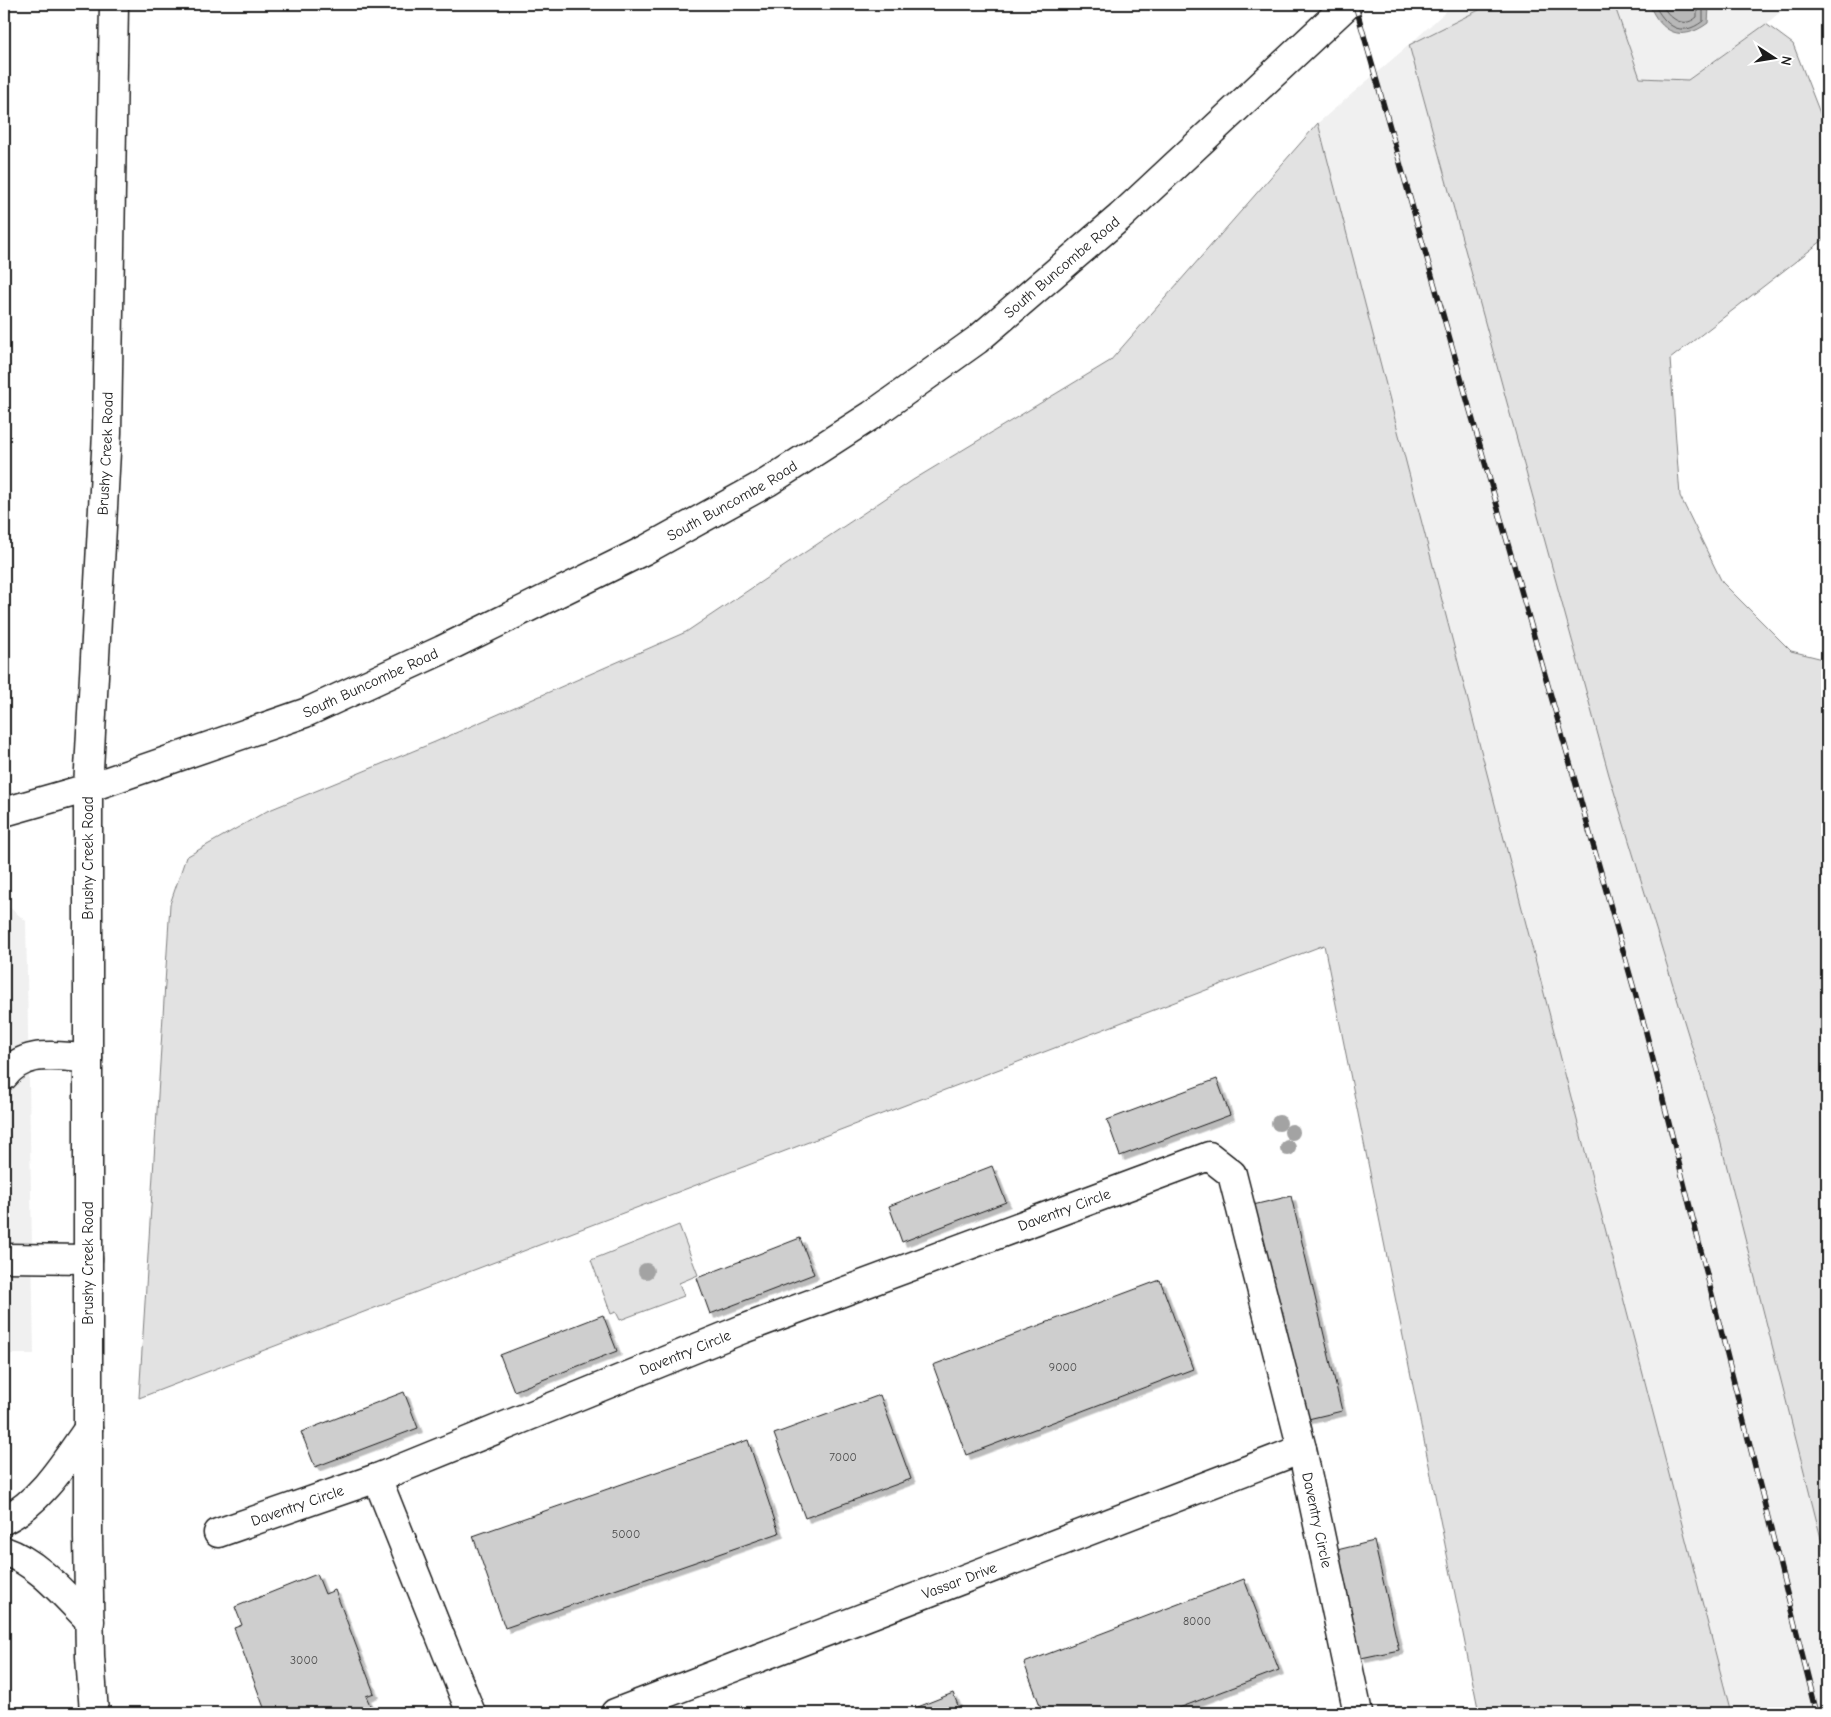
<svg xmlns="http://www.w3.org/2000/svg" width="1831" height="1717" font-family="'Comic Neue',sans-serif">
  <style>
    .built { fill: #f0f0f0 }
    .green { fill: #e2e2e2; stroke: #7f7f7f }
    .water { fill: #b8b8b8; stroke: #7a7a7a }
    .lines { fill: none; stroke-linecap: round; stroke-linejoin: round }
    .shore { stroke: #5a5a5a; stroke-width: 1 }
    .building { fill: #cecece; stroke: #1c1c1c; filter: url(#shadow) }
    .minor-casing { stroke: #1c1c1c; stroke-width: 31 }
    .major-casing { stroke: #1c1c1c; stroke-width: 31 }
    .minor { stroke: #fff; stroke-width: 28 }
    .major { stroke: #fff; stroke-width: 28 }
    .rail-casing { stroke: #1c1c1c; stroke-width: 5.5 }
    .rail { stroke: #fff; stroke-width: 4; stroke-dasharray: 11; stroke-linecap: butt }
    .tree { fill: #a3a3a3 }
    .labels { text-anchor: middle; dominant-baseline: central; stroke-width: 4; stroke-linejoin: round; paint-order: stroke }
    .number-label { font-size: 12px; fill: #484848 }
    .street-label { font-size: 15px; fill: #1c1c1c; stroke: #fff }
  </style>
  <defs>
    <filter id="shadow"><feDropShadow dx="4.5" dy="4.5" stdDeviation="0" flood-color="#0004"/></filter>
  </defs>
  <rect width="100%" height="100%" fill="#fff"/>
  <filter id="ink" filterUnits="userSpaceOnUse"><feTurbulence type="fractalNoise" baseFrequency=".02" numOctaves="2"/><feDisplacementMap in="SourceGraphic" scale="10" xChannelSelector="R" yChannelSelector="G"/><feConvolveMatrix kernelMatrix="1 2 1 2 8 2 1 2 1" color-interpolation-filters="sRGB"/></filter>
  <g filter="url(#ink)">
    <!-- built -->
    <path class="built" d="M1454,4H1491L1409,46L1609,775L1719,1136L1827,1562V1713H1731L1318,123L1409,45Z
      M1614,4H1790L1766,24L1688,80L1640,78Z
      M4,903L26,921L34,1354H4Z"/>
    <!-- green -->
    <path class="green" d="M1491,4H1614L1640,78L1688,80L1766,24L1793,44L1827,131V237L1670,359L1680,496L1722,582L1791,651L1827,660V1562L1719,1136L1609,775L1409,45Z
      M1318,123L1731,1713H1479L1324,945L139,1398L170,904L186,857L267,811L435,742L686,632L913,480L1110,361Z
      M679,1225L698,1275L679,1283L684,1296L620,1320L616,1312L611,1314L591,1260Z"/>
    <!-- water -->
    <path class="water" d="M1649,4H1707L1709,7L1708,23C1681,43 1661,33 1649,4Z"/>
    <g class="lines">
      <!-- shore -->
      <path class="shore" d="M1654,4C1665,25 1680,39 1703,21V4
        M1661,4C1669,17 1682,30 1697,17V4"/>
    </g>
    <!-- building -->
    <path class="building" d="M1217,1079L1230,1115L1120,1156L1107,1120Z
      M992,1166L1006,1202L902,1242L889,1206Z
      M1291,1196L1342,1411L1304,1420L1253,1205Z
      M800,1238L814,1274L710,1314L697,1278Z
      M1160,1280L1193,1369L966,1455L933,1365Z
      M603,1315L617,1351L514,1391L500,1355Z
      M404,1392L418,1428L315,1467L301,1432Z
      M880,1395L911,1479L805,1518L774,1434Z
      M748,1440L779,1533L505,1628L473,1536Z
      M1374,1541L1399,1650L1361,1658L1337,1550Z
      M317,1574L325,1594L335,1590L374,1693L366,1696L373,1712L369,1713H266L234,1628L242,1625L235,1607Z
      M1244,1579L1279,1670L1166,1713H1043L1024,1663Z
      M953,1693L961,1713H903Z"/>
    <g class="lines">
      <defs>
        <g id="minor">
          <path d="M88,788V1538L90,1656L94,1713"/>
          <path d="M4,1076C26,1048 56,1057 88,1058"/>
          <path d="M4,1258L88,1259"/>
          <path d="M377,1478L471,1713"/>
          <path d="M4,1520C41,1502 65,1462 88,1429"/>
          <path id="s1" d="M218,1533L377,1478L743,1329L1209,1156L1232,1174L1302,1449L1358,1713"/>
          <path d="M4,1551C39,1563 64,1595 90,1621"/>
          <path id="s2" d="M615,1713L1302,1449"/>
        </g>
        <g id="major">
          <path id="s3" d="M88,788L107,433L114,4"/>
          <path id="s4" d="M4,812L88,788L305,713L442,650L645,550L768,482L872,415L977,340L1120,217L1348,4"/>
        </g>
      </defs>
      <!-- minor casing -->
      <use href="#minor" class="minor-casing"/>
      <!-- major casing -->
      <use href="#major" class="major-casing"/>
      <!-- minor -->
      <use href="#minor" class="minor"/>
      <!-- major -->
      <use href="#major" class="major"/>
      <defs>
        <path id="rail" d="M1355,4L1645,1028L1817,1713"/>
      </defs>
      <!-- rail casing -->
      <use href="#rail" class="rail-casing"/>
      <!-- rail -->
      <use href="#rail" class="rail"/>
    </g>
    <!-- trees -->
    <g class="tree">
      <circle cx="1279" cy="1123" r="8"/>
      <circle cx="1292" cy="1132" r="8"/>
      <circle cx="1288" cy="1148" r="8"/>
      <circle cx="646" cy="1271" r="8"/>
    </g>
  </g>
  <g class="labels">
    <!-- number labels -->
    <g class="number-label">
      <text x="1063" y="1367">9000</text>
      <text x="843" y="1457">7000</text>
      <text x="626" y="1534">5000</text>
      <text x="1197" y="1621">8000</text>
      <text x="304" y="1660">3000</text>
    </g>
    <!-- street labels -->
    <g class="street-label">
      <text stroke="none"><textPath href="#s4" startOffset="1199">South Buncombe Road</textPath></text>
      <text stroke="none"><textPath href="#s3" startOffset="335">Brushy Creek Road</textPath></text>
      <text stroke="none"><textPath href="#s4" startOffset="794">South Buncombe Road</textPath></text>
      <text stroke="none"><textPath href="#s4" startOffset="389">South Buncombe Road</textPath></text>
      <text transform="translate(88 858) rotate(-90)">Brushy Creek Road</text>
      <text stroke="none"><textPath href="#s1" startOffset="906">Daventry Circle</textPath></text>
      <text transform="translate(88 1263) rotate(-90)">Brushy Creek Road</text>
      <text stroke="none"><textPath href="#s1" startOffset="501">Daventry Circle</textPath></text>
      <text stroke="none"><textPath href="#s1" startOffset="84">Daventry Circle</textPath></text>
      <text stroke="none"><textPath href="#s1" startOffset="1446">Daventry Circle</textPath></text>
      <text stroke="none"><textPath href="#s2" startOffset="369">Vassar Drive</textPath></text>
    </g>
  </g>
  <!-- margin -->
  <rect width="1831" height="1717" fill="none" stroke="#fff" stroke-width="20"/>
  <rect x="10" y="10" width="1811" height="1697" fill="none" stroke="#1c1c1c" stroke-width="2" filter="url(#ink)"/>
  <!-- north arrow -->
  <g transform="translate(1774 58) rotate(102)" stroke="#ffffff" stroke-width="4" paint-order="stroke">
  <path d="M0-4L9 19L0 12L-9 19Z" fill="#1c1c1c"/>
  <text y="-8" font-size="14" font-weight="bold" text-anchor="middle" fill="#1c1c1c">N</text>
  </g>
</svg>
